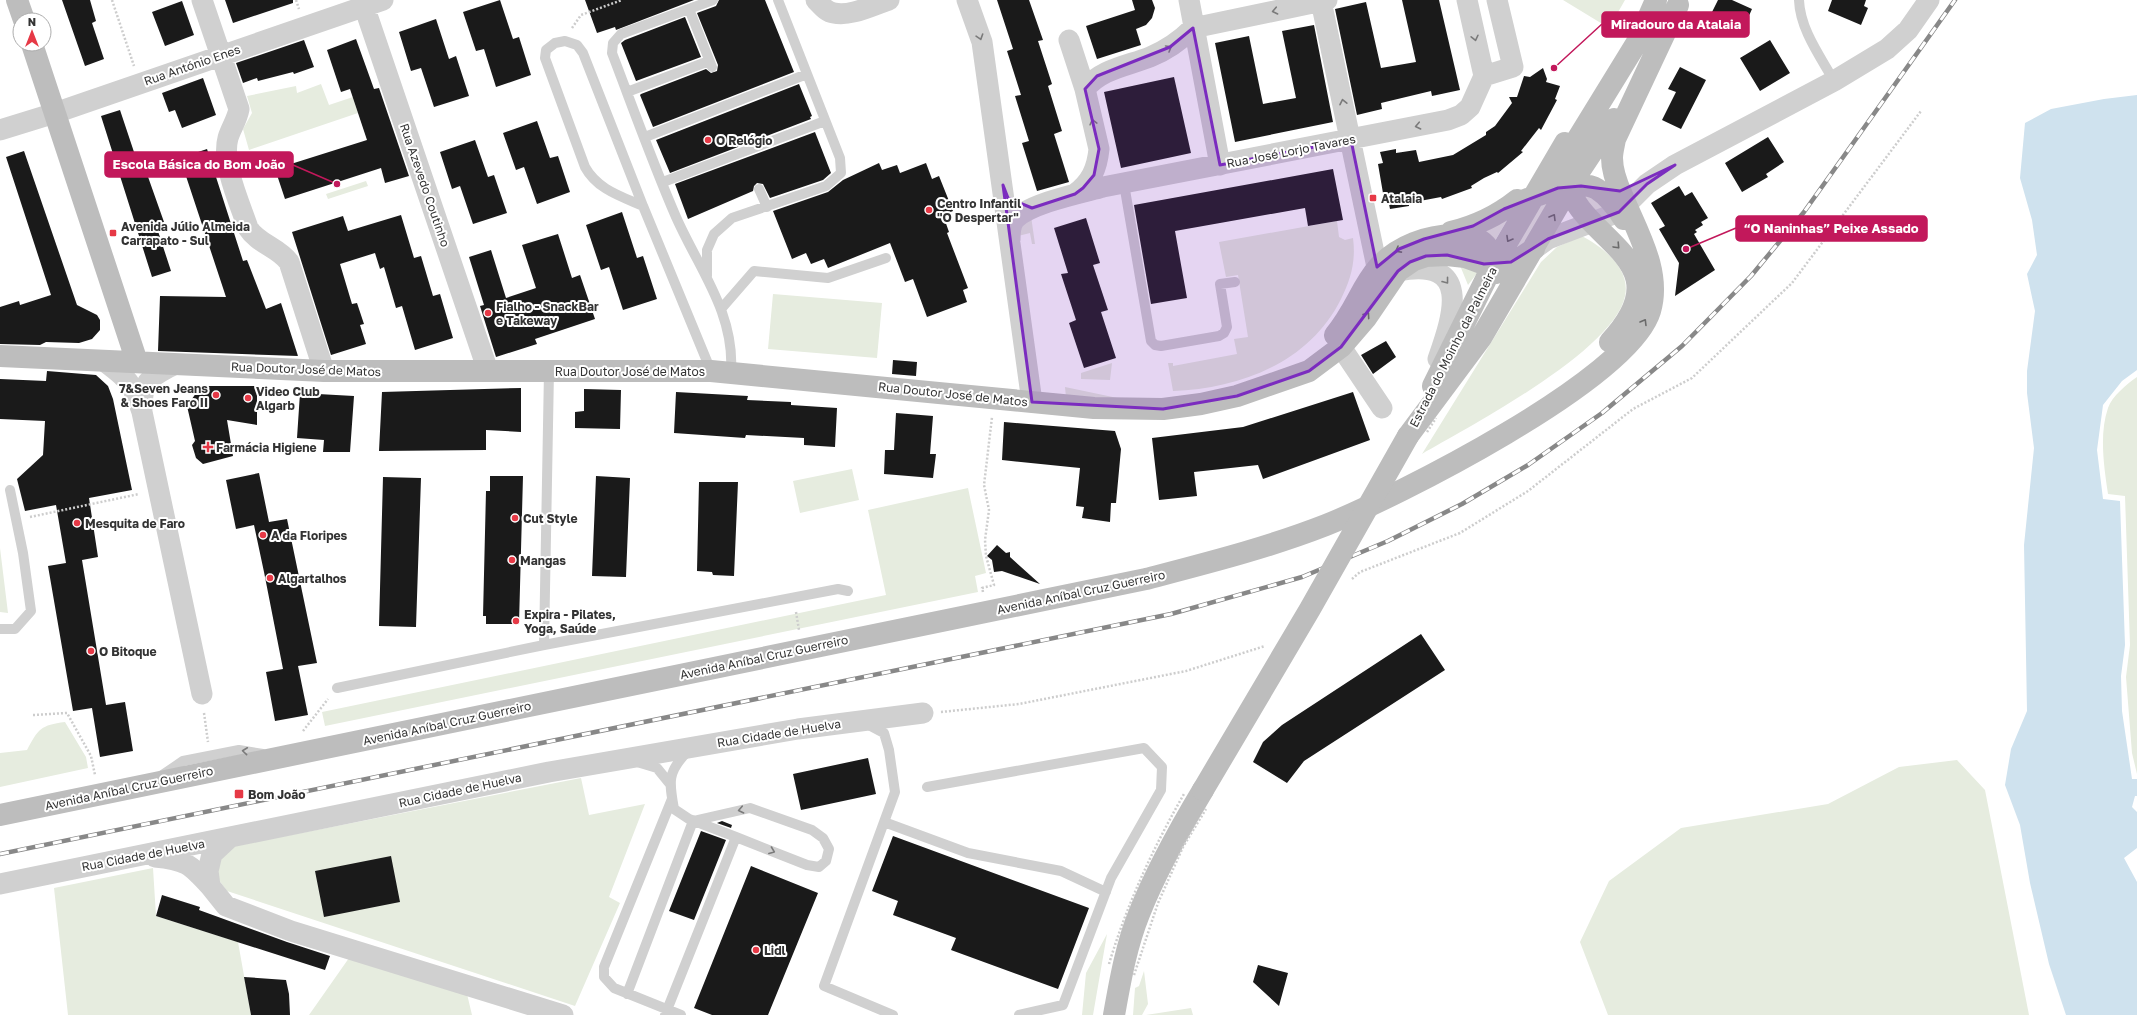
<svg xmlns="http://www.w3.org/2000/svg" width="2137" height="1015" font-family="'Golos Text',sans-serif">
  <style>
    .green { fill: #e6ecdf }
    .water { fill: #cfe2ee }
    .building { fill: #1a1a1a }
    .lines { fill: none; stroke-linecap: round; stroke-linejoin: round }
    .path { stroke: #cdcdcd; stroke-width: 2.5; stroke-dasharray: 2 2; stroke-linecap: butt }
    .lane { stroke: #d0d0d0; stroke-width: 10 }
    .street { stroke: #d0d0d0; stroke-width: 21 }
    .secondary { stroke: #bdbdbd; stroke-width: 22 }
    .rail-casing { stroke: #888; stroke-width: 4.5 }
    .rail { stroke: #fff; stroke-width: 3; stroke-dasharray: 9; stroke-linecap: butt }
    .path-bridge { stroke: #cdcdcd; stroke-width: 2.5; stroke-dasharray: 2 2; stroke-linecap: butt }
    .secondary-bridge { stroke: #bdbdbd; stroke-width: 22 }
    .oneway { stroke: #7a7a7a }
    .oneway2 { stroke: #6a6a6a }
    .marked { fill: #7b2cbf; fill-opacity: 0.2; stroke: #7b2cbf; stroke-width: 3; stroke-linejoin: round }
    .poi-dot { fill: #e63946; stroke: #fff; stroke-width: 1.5 }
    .labels { text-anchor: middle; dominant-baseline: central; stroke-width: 4; stroke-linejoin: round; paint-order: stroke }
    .street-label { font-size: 12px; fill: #333; stroke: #fff }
    .poi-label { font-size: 12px; font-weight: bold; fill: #333; stroke: #fff; text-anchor: start }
    .leader { fill: none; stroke: #c2185b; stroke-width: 1.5 }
    .callout-dot { fill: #c2185b; stroke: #fff; stroke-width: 1.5 }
    .callout { fill: #c2185b; stroke: #c2185b; stroke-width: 1.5 }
    .callout-label { font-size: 13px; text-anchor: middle; font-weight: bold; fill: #fff }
  </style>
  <rect width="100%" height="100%" fill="#fff"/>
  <!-- green -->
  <path class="green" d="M1563,0H1625L1609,28Z
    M321,84L329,105L353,97L358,113L249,150L243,129L252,113L247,96L296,86L297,93Z
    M366,181L368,186L328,199L326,194Z
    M1586,193L1603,207L1598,213L1580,195Z
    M1552,199L1524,243L1510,251L1536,209Z
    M1031,216L1035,244H1032L1030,233L1018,236L1017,228Z
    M1509,217L1493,244L1482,232Z
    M1337,221L1339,237L1345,240L1353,238C1356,261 1351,279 1341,299C1310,362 1240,389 1173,391L1168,363H1173V366L1237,354L1234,339L1248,337L1238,275L1226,277L1219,242Z
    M1582,236C1603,247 1631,269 1625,296C1614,351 1470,426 1422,454L1541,262L1557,247Z
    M1459,263L1478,272L1468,285Z
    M773,294L882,303L877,358L768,349Z
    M1112,363L1110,380L1081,379V373Z
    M2137,377V774L2132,753L2126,677L2130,645L2125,496L2108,494C2104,467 2099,434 2108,408C2112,396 2127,384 2137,377Z
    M1065,387L1127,400L1066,397Z
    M852,469L859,500L800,513L793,481Z
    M968,488L986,573L975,576L978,592L325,726L322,712L886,595L868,510Z
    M0,548L8,613L0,612Z
    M65,722L86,757L88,768L0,787V753L27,750C38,729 41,725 65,722Z
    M1957,760L1985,790L2029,1015H1608L1580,942L1609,881L1681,828L1828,804L1899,767Z
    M581,778L589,815L645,804L609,897L620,903L575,1006L227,891L218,879C218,861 220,855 235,846Z
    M153,868L156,916L238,942L251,1015H68L54,888Z
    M1107,934L1093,1015H1082L1086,973Z
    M349,958L467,994L472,1015H309Z
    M1144,971L1148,1004L1142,1015H1133L1135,988L1139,986Z
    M1191,1008L1193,1015H1146Z"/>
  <!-- water -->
  <path class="water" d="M2137,95V370L2122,381L2103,405L2097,450L2103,499L2120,501L2125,645L2121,676L2122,711L2132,779H2137V796H2135L2132,807L2137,812V848L2124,858L2137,882V1015H2066L2049,964L2030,883L2020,825L2005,785L2011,749L2027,711L2024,545L2034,448L2027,393V371L2035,311L2027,274L2037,255L2032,220L2020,178L2025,123L2051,109L2104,99Z"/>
  <!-- building -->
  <path class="building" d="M62,0H90L96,21L92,23L104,59L85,66Z
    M225,0H293V3L233,23Z
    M500,0L513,39L519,37L531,75L496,87L484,49L476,51L463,12Z
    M585,0H694L616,30L615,27L597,33Z
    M719,0H765L794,72L653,127L640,95L641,94L706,69L711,73L717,71L718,65L697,13L716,6Z
    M997,0H1029L1043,40L1038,41L1052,84L1048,86L1062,131L1054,134L1069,182L1037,191L1022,143L1029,141L1015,96L1021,95L1007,51L1013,49Z
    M1132,0H1152L1155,8L1152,18L1146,25L1136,29L1141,45L1097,59L1086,26L1135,10Z
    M1402,0H1439L1460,90L1432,96L1431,91L1381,103L1382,109L1357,115L1335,9L1366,2L1381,68L1416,62Z
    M1718,0H1732L1752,9L1744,27L1712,12Z
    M1832,0H1866L1864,6L1868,8L1861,25L1828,11Z
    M182,1L194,35L165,46L152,12Z
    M685,17L701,57L636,81L621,43L625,40Z
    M436,19L449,59L456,56L469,96L434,107L421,68L411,71L399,32Z
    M1314,25L1333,122L1235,142L1215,43L1249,36L1263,104L1296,98L1282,31Z
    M356,39L374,89L379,88L409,176L385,183L381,168L285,199L275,169L367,140L350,89L341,92L327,50Z
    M304,40L314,67L294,74L293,72L258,81L257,78L243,83L236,63Z
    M1770,40L1790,73L1760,91L1740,58Z
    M1680,67L1706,80L1681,129L1662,120L1676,92L1668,89Z
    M1543,68L1547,79L1546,82L1560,86L1555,99L1557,100L1541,130L1539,128L1521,151L1523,152L1498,173L1497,172L1484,178L1471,186L1472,188L1442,199L1441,197L1409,203V206L1390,209L1388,199H1384L1378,164L1383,163L1380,152L1396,149V153L1416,150L1419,162L1453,155L1486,135V132L1495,126L1512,103L1509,97H1517L1524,76L1530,77Z
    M1174,77L1191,153L1121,168L1104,92Z
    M203,78L216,115L182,128L175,110L169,112L162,93Z
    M799,84L812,116L810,117L811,119L670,173L656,140Z
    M120,110L142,176L147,174L164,222L156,225L171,271L152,277L101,116Z
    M537,121L550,158L558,156L570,192L537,204L524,167L516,170L503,133Z
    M815,132L831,173L823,180L770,198L763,184L757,183L754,186L753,191L688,219L675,184Z
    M1768,137L1784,162L1766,174L1768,177L1742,192L1725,163Z
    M475,140L488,177L494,175L507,213L473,224L460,186L452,189L440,152Z
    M207,149L243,261L247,260L266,309L281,303L298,356L158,351L160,296L226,297L180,158Z
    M24,151L77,305L97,315L100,320V330L92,339L79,343L46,342L40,345L0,344V307L19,301L20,305L51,295L6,157Z
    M879,163L882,170L897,165L900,173L926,163L932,179L939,176L953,211L943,215L949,232L947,233L968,288L963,290L967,302L927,317L913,279L905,282L890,243L828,268L824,259L811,264L806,253L792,259L773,211L828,192L843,180Z
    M1333,169L1343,220L1308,226L1305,208L1175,231L1187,298L1151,304L1134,205Z
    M1679,186L1685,196L1692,192L1708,218L1701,222L1703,225L1695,230L1697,232L1694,234L1715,270L1675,296L1679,263L1659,229L1665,226L1651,203Z
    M622,212L637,258L643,256L657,299L623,310L609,267L601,270L586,225Z
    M401,215L414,258L421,256L433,296L440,294L453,338L415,350L402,306L396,308L384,267L380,269L375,253L340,264L352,304L357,303L364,324L360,325L366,344L331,355L292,232L343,216L348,231Z
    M1086,218L1100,263L1093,265L1108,310L1101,312L1116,358L1084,368L1069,323L1076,320L1061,274L1068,273L1054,228Z
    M558,234L572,278L580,275L595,319L535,339L537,344L496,357L480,306L484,305L469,257L491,250L506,298L536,288L522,245Z
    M1386,341L1396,357L1373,374L1361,355Z
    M893,360L917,362L916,376L892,374Z
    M47,371L96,375L108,386L113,399L132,490L89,498L98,557L82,560L106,705L125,702L133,751L100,757L92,708L73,711L48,566L66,563L56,505L25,511L17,479L43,455L45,421L0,419V379L46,381Z
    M201,386H257V425L227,420L233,456L203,464L196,458L192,445L195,441L187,406Z
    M521,388V432L486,430V450L379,451L382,392Z
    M584,389L621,390L620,429L575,428V412L584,411Z
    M676,392L748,396L747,400L791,402V405L837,408L835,447L804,445V438L746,435L745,438L674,433Z
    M1353,392L1370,440L1263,479L1258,465L1194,472L1197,496L1159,500L1152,438L1243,427Z
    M300,393L354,396L350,452H323L324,440L297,438Z
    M896,413L933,416L930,454H936L933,478L884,474L885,450H894Z
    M1004,422L1115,431L1121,449L1116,503H1111L1110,522L1082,518L1084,507L1076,506L1080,468L1002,460Z
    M259,473L269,522L287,519L317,663L298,666L308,715L275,721L266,672L283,669L264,572L254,525L236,529L226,480Z
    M490,476H523L519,624H486V616H483L486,491H490Z
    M596,476L630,478L626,577L592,576Z
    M383,477L421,478L416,627L379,626Z
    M699,482H738L734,576L713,575L712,572L697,571Z
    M997,545L1006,553L1010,552V557L1040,584L1002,571L994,572L992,560L987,556Z
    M1421,634L1445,670L1304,761L1287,783L1253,762L1263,742L1282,725Z
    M868,758L876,794L801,810L793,774Z
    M722,821L732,825L731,828L717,823Z
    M701,831L726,840L694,920L669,911Z
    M893,836L1089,908L1058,989L951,950L956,938L893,915L898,901L872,891Z
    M391,856L400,902L324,917L315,871Z
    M751,866L818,893L768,1015H712L694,1008Z
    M162,895L200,907L199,910L287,942L330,956L325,970L156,916Z
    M1258,965L1288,973L1279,1006L1253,982Z
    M244,977L286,980L289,994L290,1015H251Z"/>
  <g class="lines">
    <!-- path -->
    <path class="path" d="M112,0L134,66
      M296,0L299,9
      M572,28L581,15L622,0
      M30,517L139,494
      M1352,579L1360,572L1460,533L1528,491L1633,409L1692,378L1792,283L1921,111
      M983,592L982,588L994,585L986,556L985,540L989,510L984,485L992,417
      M796,612L799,630
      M941,712L1019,704L1186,671L1265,646
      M204,713L208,742
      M33,715L67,713L91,756L95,775
      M303,731L328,699"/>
    <!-- lane -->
    <path class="lane" d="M713,0L621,34L613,43L612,53C633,108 653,164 676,217C699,269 735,313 731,372
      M1799,0C1800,29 1820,56 1834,81
      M689,9L712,67
      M565,41L577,45L583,53L643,206C620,196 597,189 585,167L545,58L546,50L555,43Z
      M627,92L709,61
      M645,137L807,74
      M663,182L825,121
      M1124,184L1151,341L1155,345L1161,346L1219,336L1224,333L1227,327L1220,284L1235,282
      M759,189L767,207
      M643,206L711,371
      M707,276V250L714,234L732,218L826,186L841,173L840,158L778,0
      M721,309L754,271L828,278L886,258
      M0,629H15L31,611L23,553L10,490
      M544,645L549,371
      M337,688L544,645L838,589L848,591
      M867,724L884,733L889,750L895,792L824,986L893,1015
      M637,762L657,768L670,784
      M161,776L183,761L239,750L263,754
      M927,787L1144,748L1162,767L1161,790L1111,878L1063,1005L1019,1015
      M672,799L604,967V977L614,988L681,1015
      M884,822L968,853L1061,871L1106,892
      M627,994L693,821L750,808L812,830L823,838L829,849L826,861L819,867L807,865L736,837
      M665,1015L736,837L689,819L674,809C669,782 667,772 688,751"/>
    <!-- street -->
    <path class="street" d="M202,0L239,109C237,120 231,128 228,138C221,163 240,204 248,228C258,244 278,247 289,262L324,371
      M362,0L488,371
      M816,0C821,5 826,12 834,13C850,17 873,5 889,0
      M967,0L982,42L1032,402
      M1189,0L1220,165
      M1321,1L1377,267L1385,281
      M1069,40L1085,89
      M1484,76L1513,67L1497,0
      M0,130L55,113L383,0
      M1075,194C1091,182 1097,169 1099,149L1085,89C1101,69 1127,66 1150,57C1167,50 1180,41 1193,28L1327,0
      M1010,240C1010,233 1010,225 1015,219C1031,203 1081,193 1103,187L1448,120L1461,115L1470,107L1484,76L1467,0
      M1534,249L1548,239L1619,212L1647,184L1675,165L1834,81L1887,49L1908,30L1929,0
      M1398,271C1472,257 1454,314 1438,359
      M1341,347L1382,408
      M104,361C127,378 133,383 142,412L202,694
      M142,409C142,379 150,378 175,364
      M228,839L212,854L208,871L210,886L226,906L291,931L563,1015
      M155,857C186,860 190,864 210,886
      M0,884L549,772L798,729L923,713"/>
    <!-- secondary -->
    <path class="secondary" d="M17,0L24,20
      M32,44L137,362
      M1504,209C1525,200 1576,176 1597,189C1608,196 1617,208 1624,219
      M1451,232C1475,226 1497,216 1517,200
      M1335,335C1365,299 1364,263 1414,243C1429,237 1448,234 1465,236C1487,238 1494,253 1496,273
      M1610,342C1687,258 1580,243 1565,178C1563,168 1569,157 1572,148L1639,39L1656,0
      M0,356L324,371H711L1094,408L1163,409L1201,404L1237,396L1309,371L1341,347L1366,318L1398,271L1414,260L1426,256L1447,255L1465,257L1484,264H1503L1519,259L1534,249
      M1433,386L1489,273L1565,143
      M1408,436L1481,338L1569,187L1614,119
      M0,815L1146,579C1207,563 1267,548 1326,525C1394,498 1629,380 1650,311C1662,271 1636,230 1622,195C1617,184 1612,170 1612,158C1612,152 1614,145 1615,139L1678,5
      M1114,1015C1120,982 1126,946 1139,914C1156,871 1179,830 1203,790"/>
    <defs>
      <path id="rail" d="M0,854L1171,614L1302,577L1388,541L1462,504L1528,465L1602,413L1682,346L1751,276L1804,212L1955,0"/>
    </defs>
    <!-- rail casing -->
    <use href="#rail" class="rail-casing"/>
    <!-- rail -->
    <use href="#rail" class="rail"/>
    <!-- path-bridge -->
    <path class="path-bridge" d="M1427,432L1436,418
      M1109,964C1127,904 1153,848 1184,794
      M1134,975L1158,903L1183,847L1206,809"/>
    <!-- secondary-bridge -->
    <path class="secondary-bridge" d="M1203,790L1310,609L1408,436"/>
  </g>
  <!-- one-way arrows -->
  <defs><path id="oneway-chevron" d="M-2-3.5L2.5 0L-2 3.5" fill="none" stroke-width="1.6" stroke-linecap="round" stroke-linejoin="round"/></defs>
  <g class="oneway">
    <use href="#oneway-chevron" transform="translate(1275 11) rotate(168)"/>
    <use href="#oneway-chevron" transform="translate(980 37) rotate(72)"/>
    <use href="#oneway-chevron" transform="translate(1475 38) rotate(77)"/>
    <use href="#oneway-chevron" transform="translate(1169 48) rotate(-30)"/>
    <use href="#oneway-chevron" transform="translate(1343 102) rotate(-102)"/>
    <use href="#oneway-chevron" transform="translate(1093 122) rotate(-104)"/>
    <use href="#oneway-chevron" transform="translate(1418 126) rotate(168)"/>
    <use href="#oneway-chevron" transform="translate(1446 281) rotate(52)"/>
    <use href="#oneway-chevron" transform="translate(245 751) rotate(-174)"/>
    <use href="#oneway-chevron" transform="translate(741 810) rotate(168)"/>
    <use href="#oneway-chevron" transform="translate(772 851) rotate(21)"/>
  </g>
  <g class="oneway2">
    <use href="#oneway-chevron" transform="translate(1553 217) rotate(-59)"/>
    <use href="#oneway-chevron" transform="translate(1509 239) rotate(120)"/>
    <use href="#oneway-chevron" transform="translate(1617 246) rotate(47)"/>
    <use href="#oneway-chevron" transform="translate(1398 250) rotate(151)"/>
    <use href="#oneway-chevron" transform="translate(1367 315) rotate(-55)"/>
    <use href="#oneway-chevron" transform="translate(1644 322) rotate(-59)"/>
  </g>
  <!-- marked area -->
  <path class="marked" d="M1193,28L1220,165L1351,140L1377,267L1399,249L1424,239L1473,226L1504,209L1558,188L1581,186L1620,191L1675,165L1647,184L1619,212L1548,239L1511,262L1484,264L1447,255L1426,256L1410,262L1398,271L1341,347L1309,371L1237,396L1163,409L1032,402L1003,185L1008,198L1032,208L1075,194L1083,188L1094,175L1099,149L1085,89L1097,76L1170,47Z"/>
  <!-- markers -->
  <g class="poi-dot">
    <circle cx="708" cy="140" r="4"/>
    <rect x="1369" y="194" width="8" height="8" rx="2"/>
    <circle cx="929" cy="210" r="4"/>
    <rect x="109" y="229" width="8" height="8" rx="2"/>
    <circle cx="488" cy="313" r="4"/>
    <circle cx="216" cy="395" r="4"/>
    <circle cx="248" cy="398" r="4"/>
    <path d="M206 441h4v4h4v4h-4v4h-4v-4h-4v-4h4z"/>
    <circle cx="515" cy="518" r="4"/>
    <circle cx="77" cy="523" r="4"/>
    <circle cx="263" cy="535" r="4"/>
    <circle cx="512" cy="560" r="4"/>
    <circle cx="270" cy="578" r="4"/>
    <circle cx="516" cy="621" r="4"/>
    <circle cx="91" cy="651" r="4"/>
    <rect x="234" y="789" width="10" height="10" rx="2"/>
    <circle cx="756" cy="950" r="4"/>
  </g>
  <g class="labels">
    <!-- street labels -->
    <g class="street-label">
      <text transform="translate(192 65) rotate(-19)">Rua António Enes</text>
      <text transform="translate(1291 151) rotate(-11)">Rua José Lorjo Tavares</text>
      <text transform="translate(425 185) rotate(71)">Rua Azevedo Coutinho</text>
      <text transform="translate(1453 347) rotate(-63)">Estrada do Moinho da Palmeira</text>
      <text transform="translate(306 369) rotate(2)">Rua Doutor José de Matos</text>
      <text x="630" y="371">Rua Doutor José de Matos</text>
      <text transform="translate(953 394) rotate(6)">Rua Doutor José de Matos</text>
      <text transform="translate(1081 592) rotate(-12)">Avenida Aníbal Cruz Guerreiro</text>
      <text transform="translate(764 657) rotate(-12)">Avenida Aníbal Cruz Guerreiro</text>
      <text transform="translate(447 723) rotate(-12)">Avenida Aníbal Cruz Guerreiro</text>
      <text transform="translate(779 733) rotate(-9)">Rua Cidade de Huelva</text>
      <text transform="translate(129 788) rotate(-12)">Avenida Aníbal Cruz Guerreiro</text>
      <text transform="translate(460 790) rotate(-12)">Rua Cidade de Huelva</text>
      <text transform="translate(143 855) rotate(-11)">Rua Cidade de Huelva</text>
    </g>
    <!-- poi labels -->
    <g class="poi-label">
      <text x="716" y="140">O Relógio</text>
      <text x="1381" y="198">Atalaia</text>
      <text x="937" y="203">Centro Infantil<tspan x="937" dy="14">"O Despertar"</tspan></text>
      <text x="121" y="226">Avenida Júlio Almeida<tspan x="121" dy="14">Carrapato - Sul</tspan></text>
      <text x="496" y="306">Fialho - SnackBar<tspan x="496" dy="14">e Takeway</tspan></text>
      <text x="208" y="388" text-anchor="end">7&amp;Seven Jeans<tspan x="208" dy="14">&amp; Shoes Faro II</tspan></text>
      <text x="256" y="391">Video Club<tspan x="256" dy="14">Algarb</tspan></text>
      <text x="216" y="447">Farmácia Higiene</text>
      <text x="523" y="518">Cut Style</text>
      <text x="85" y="523">Mesquita de Faro</text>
      <text x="271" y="535">A da Floripes</text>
      <text x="520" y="560">Mangas</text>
      <text x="278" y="578">Algartalhos</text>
      <text x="524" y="614">Expira - Pilates,<tspan x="524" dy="14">Yoga, Saúde</tspan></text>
      <text x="99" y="651">O Bitoque</text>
      <text x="248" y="794">Bom João</text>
      <text x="764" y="950">Lidl</text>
    </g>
  </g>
  <!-- callouts -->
  <path class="leader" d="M1554 68L1602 24M337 184L293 165M1686 249L1736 228"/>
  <g class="callout-dot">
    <circle cx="1554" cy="68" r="4"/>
    <circle cx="337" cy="184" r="4"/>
    <circle cx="1686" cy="249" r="4"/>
  </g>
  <g class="callout">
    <rect x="1602" y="12" width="147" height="25" rx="4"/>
    <rect x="105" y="152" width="188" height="25" rx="4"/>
    <rect x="1736" y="216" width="191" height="25" rx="4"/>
  </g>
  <g class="callout-label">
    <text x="1676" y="29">Miradouro da Atalaia</text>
    <text x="199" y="169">Escola Básica do Bom João</text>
    <text x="1831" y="233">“O Naninhas” Peixe Assado</text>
  </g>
  <!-- north arrow -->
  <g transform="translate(32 32)"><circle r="19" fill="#ffffff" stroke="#adadad"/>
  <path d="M0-3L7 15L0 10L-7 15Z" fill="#e63946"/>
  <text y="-6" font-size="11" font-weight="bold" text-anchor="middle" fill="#333333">N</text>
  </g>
</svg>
